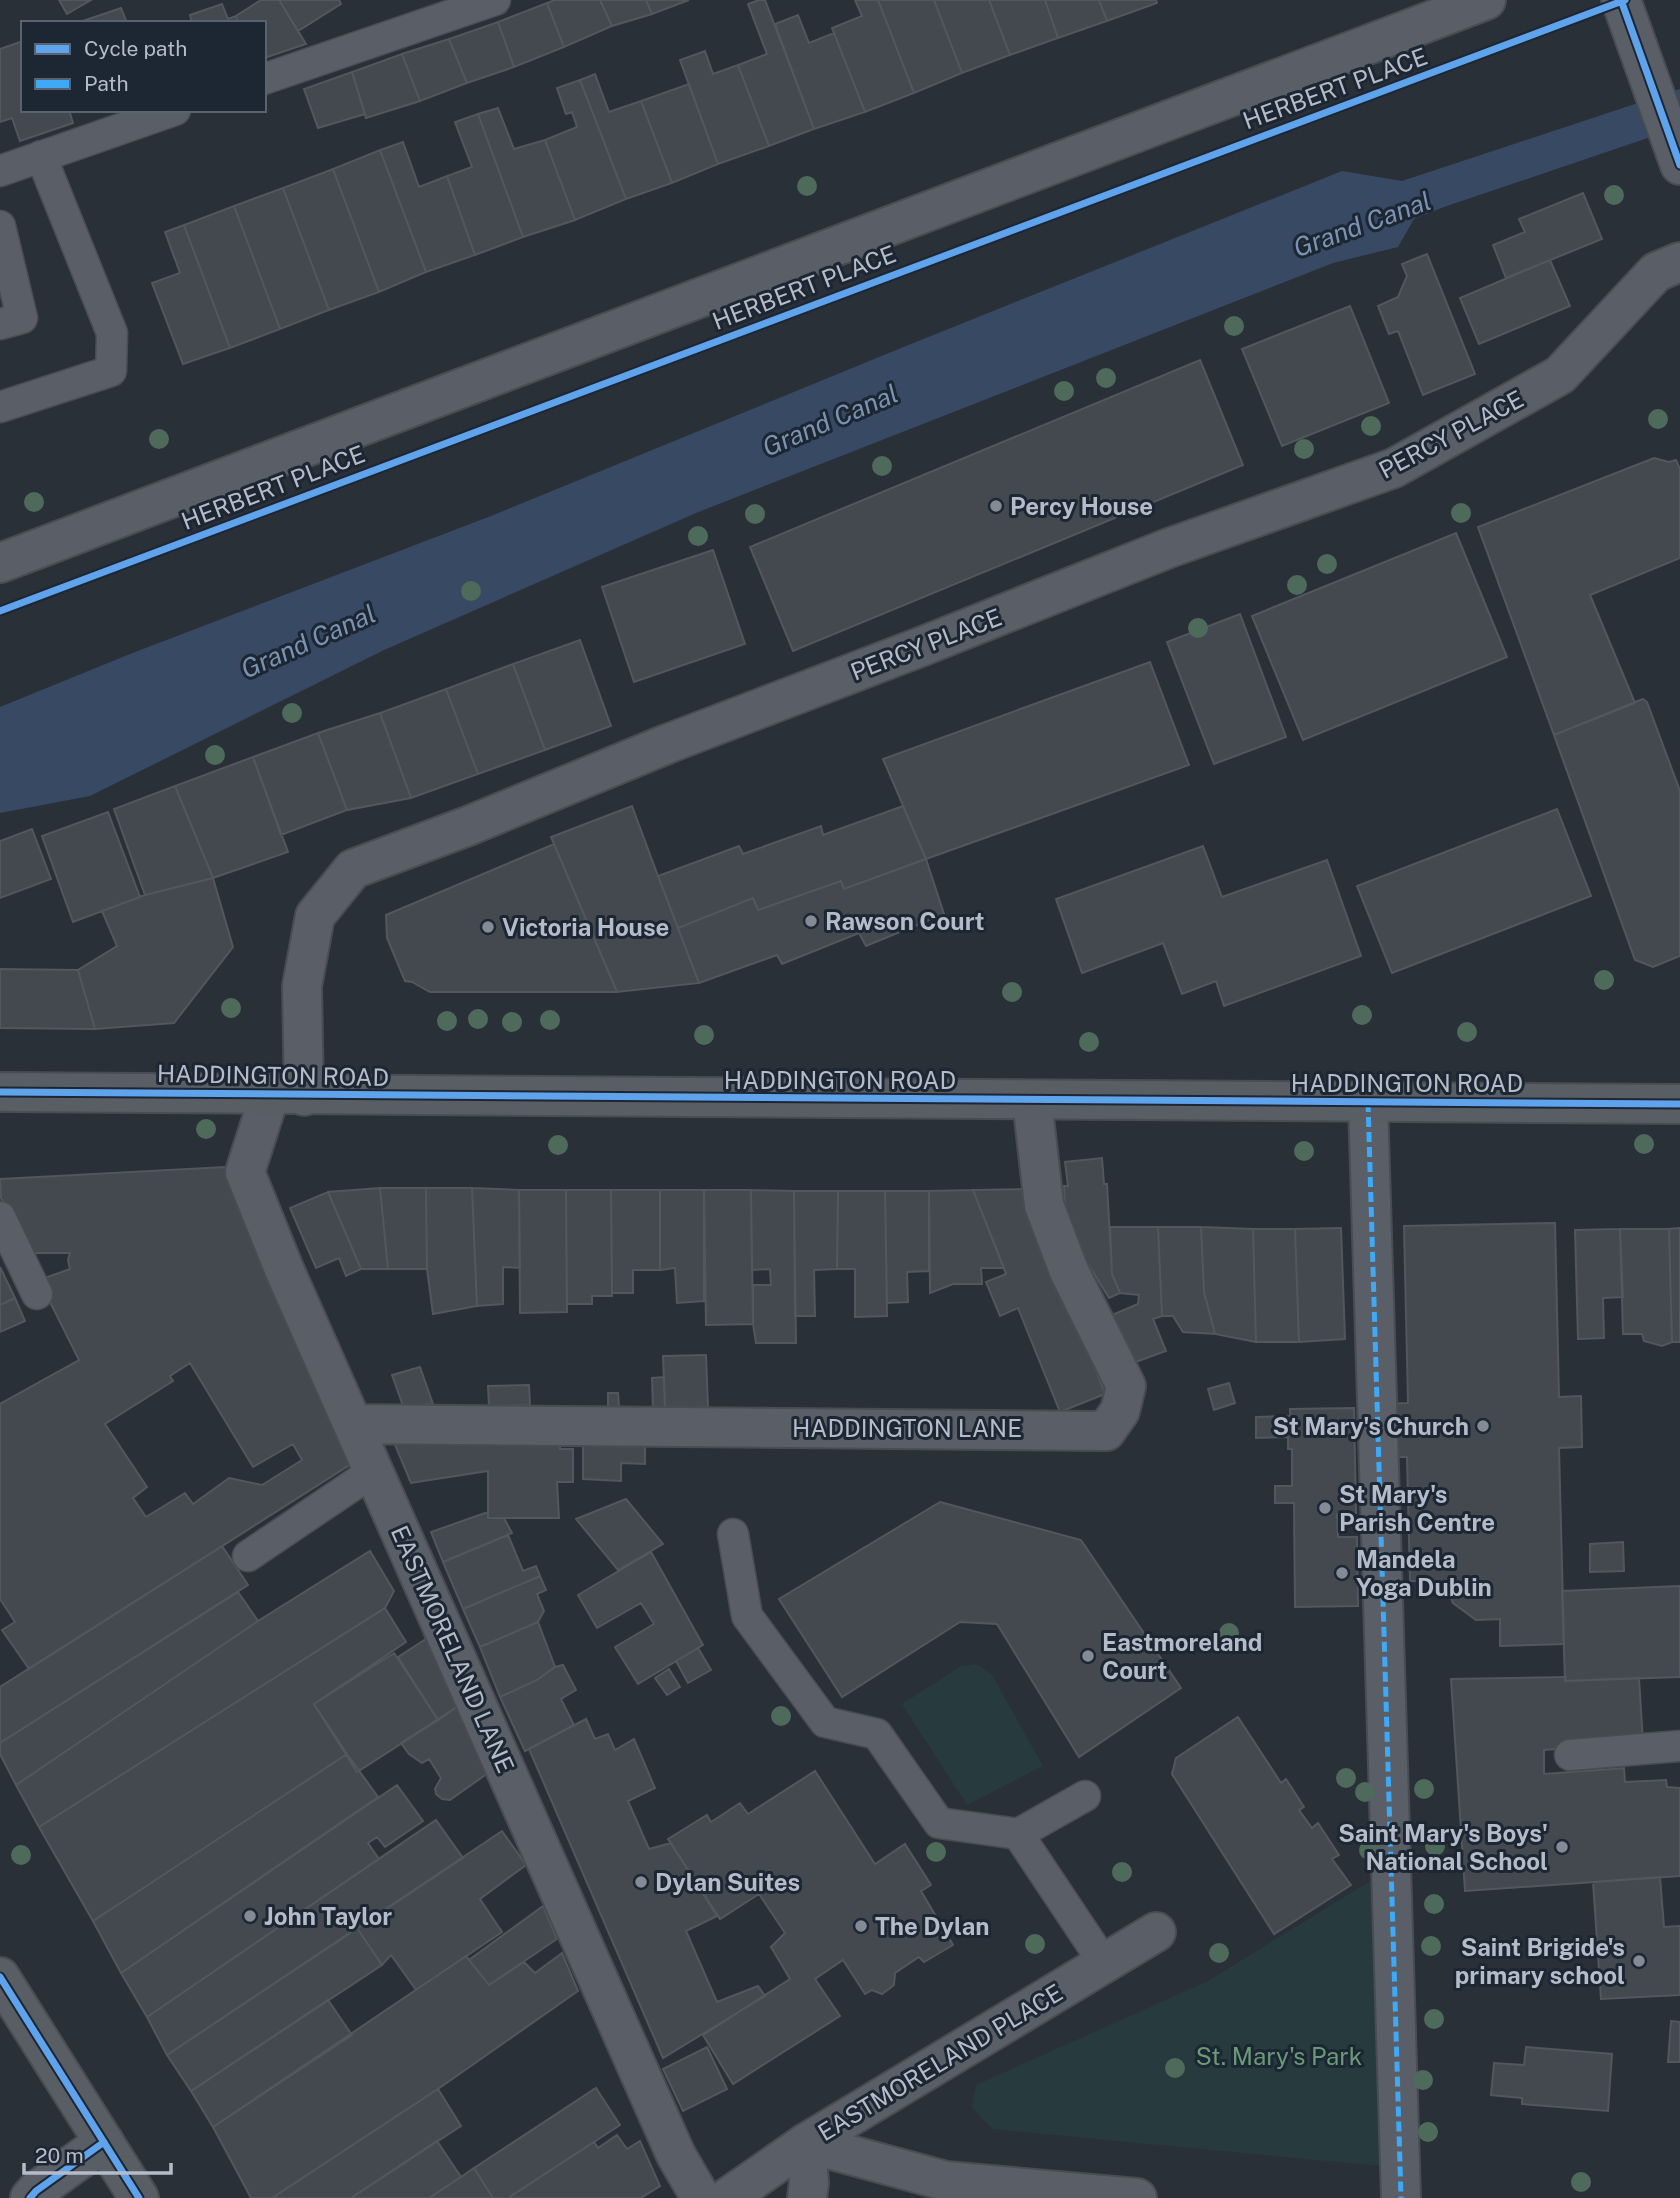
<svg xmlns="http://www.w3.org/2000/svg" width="1680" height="2198" font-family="'Public Sans',sans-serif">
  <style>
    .green { fill: #273a3e }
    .water { fill: #384963 }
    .building { fill: #444950; stroke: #52575f; stroke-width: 2; fill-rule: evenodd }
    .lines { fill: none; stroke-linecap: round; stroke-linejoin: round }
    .service-casing { stroke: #484c53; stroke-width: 33 }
    .pedestrian-casing { stroke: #484c53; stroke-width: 42 }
    .minor-casing { stroke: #484c53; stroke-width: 42 }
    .tertiary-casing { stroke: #484c53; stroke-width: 42 }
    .secondary-casing { stroke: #484c53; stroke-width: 42 }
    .service { stroke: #5a5e66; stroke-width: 30 }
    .pedestrian { stroke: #5a5e66; stroke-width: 38 }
    .minor { stroke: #5a5e66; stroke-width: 38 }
    .tertiary { stroke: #5a5e66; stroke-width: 38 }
    .secondary { stroke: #595d64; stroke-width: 38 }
    .quiet { stroke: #3fa9f5; stroke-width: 5; stroke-dasharray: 10 5; stroke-linecap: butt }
    .cycleway-casing { stroke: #1d2633; stroke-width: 11 }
    .cycleway { stroke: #60a3ed; stroke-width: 7 }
    .tree { fill: #4e6a5a }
    .poi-dot { fill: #848b96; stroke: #1d2633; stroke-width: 2.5 }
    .labels { text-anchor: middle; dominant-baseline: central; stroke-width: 6; stroke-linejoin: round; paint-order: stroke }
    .street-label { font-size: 24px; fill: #b4bcc9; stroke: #1d2633 }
    .poi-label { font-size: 24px; font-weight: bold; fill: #b4bcc9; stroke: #1d2633; text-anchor: start }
    .park-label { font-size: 24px; fill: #6b9a76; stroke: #1d2633 }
    .water-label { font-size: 26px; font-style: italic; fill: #7c92b1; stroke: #1d2633 }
  </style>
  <rect width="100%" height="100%" fill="#2a3038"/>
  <!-- green -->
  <path class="green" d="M976,1664L992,1675L1043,1766L967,1805L902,1704L961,1666Z
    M1383,1873L1380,2166L992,2129L972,2107L976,2085L1208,1981Z"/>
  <!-- water -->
  <path class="water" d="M1680,89V127L1444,207L1414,219L1398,247L1333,263L696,513L384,650L90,796L0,813V707L130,654L491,516L906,346L1342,171L1402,181Z"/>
  <!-- building -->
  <path class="building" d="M59,0H91L67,14Z
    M261,0H279L306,44L264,58V23H238L236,16Z
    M279,0H339L341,4L298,31Z
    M555,0H600L612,26L564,47L547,3Z
    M600,0H646L652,14L612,26Z
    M646,0H689L652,14Z
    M759,0H765L814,129L769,146L738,65L767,54L748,4Z
    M855,0H878L914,93L865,112L832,28L862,16Z
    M878,0H934L962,73L914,93Z
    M934,0H989L1010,55L962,73Z
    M989,0H1045L1058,38L1010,55Z
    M1045,0H1099L1107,21L1058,38Z
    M1099,0H1156L1157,3L1107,21Z
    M547,3L564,47L514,67L498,22Z
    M222,4L228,19L236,16L238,23H192L190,15Z
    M121,8L127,23H77Z
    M798,15L809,43L834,33L865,112L814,129L775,24Z
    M498,22L514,67L467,83L449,39Z
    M449,39L467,83L420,101L402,54Z
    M23,41V110H69L73,123L20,141L12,118L0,122V49Z
    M705,51L713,74L738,65L769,146L718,164L680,60Z
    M402,54L420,101L366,118L352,72Z
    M352,72L365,114L318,128L304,89Z
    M595,74L609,112L641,101L672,183L626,199L580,80Z
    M580,80L626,199L575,220L545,140L577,127L572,112L566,114L557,88Z
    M689,84L718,164L672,183L641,101Z
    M498,108L514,149L545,140L575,220L523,237L478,114Z
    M478,114L523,237L475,255L447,176L472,167L455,122Z
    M403,142L419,187L447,176L475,255L426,272L380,150Z
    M380,150L426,272L379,292L333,169Z
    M333,169L379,292L329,310L283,188Z
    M283,188L329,310L280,329L234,206Z
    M1583,193L1602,239L1506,278L1493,245L1525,232L1519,219Z
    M234,206L280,329L230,348L184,225Z
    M184,225L230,348L183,364L152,283L180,273L165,232Z
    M1427,254L1475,374L1423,395L1398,331L1389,334L1378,306L1398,297L1407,276L1402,264Z
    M1550,260L1570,306L1479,344L1460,298Z
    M1350,306L1389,403L1282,446L1242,349Z
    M1200,360L1243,465L793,651L750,547Z
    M1654,458L1669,462L1676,460L1680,469V558L1590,595L1635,703L1554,735L1478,527Z
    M1456,533L1507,657L1303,740L1252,616Z
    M713,550L745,644L634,682L602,587Z
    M1240,614L1286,737L1214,764L1167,642Z
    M580,640L611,726L545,750L513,664Z
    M1150,662L1189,765L926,859L883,759Z
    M513,664L545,750L478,774L446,689Z
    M446,689L478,774L411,798L380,713Z
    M1643,699L1647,702L1680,791V956L1653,967L1635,960L1554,735Z
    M380,713L411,798L347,810L318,733Z
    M318,733L347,810L281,835L253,757Z
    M253,757L288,852L213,878L175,786Z
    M175,786L213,878L145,895L114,809Z
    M632,806L658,876L699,983L617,992L551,837Z
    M903,806L926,859L844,889L841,881L758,910L753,898L678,928L658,876L739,846L743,854L821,826L823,835Z
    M1557,809L1591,896L1392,973L1357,886Z
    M108,812L140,897L73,922L42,836Z
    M32,829L51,879L0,898V841Z
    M554,844L617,992H430L412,982L405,981L387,938L386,915Z
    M1203,846L1222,897L1327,860L1361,956L1224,1006L1216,981L1182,994L1163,943L1082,973L1056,899Z
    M926,859L944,914L866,946L859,933L782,964L777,955L699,983L678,928L753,898L758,910L841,881L844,889Z
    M213,878L233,947L174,1023L95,1029L78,970L117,946L102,911L145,895Z
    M0,969L78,970L95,1029L0,1028Z
    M1102,1158L1104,1184H1107L1112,1274L1120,1293L1109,1298L1066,1228L1064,1186H1068L1065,1162Z
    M225,1167L351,1464L29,1669L2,1630L15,1622L0,1599V1404L79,1360L39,1280L70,1269L68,1260L70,1253H27L1,1198L0,1179ZM190,1363L253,1467L293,1444L302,1460L262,1485L229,1478L193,1504L185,1493L146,1517L133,1498L147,1487L105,1424L173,1381L170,1376Z
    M380,1188L388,1269H361L328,1192Z
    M380,1188H426L427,1269H388Z
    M426,1188H472L477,1306L433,1314L427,1269Z
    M472,1188L519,1190L520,1268L503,1267V1304L477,1306Z
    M1026,1189L1105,1394L1060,1412L1018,1308L1000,1316L986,1282L1006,1274L973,1190Z
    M519,1190H566L567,1312L520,1313Z
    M566,1190H611L612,1296H592V1304H567Z
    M611,1190H660V1270H633V1293H612Z
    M660,1190H704V1301L677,1303L675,1268L660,1270Z
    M704,1190H751L753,1324L706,1325Z
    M751,1190L794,1191L796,1343H756L753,1324V1285H771L770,1269L752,1270Z
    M973,1190L1004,1268H981L982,1284H953L930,1293L929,1191Z
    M794,1191H838L837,1269L814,1270L815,1316H795Z
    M838,1191H885L887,1316L855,1317V1269H837Z
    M885,1191H929V1271L907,1272L908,1302L887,1303Z
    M328,1192L361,1269L346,1276L339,1258L316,1268L290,1208Z
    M1555,1223L1559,1397L1581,1396L1582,1447L1559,1448L1564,1644L1500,1646V1619L1476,1620L1453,1603L1444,1581H1410L1407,1457H1385L1383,1404L1408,1403L1404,1226Z
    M1110,1227H1158L1162,1316L1153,1319L1166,1351L1133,1363L1112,1315L1138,1304L1139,1295L1120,1293L1112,1274Z
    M1158,1227H1201L1204,1292L1215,1334L1183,1332L1173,1316H1162Z
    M1201,1227L1253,1229L1256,1342L1215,1334L1204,1292Z
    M1341,1228L1345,1339L1299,1342L1295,1229Z
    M1680,1228V1342H1672L1669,1229Z
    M1253,1229H1295L1299,1342H1256Z
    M1620,1229H1669L1672,1342L1662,1346L1644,1341L1642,1334H1623Z
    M1620,1229L1623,1297L1603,1298L1604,1338L1578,1339L1575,1230Z
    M0,1267L15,1298L0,1305Z
    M15,1298L25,1321L0,1332V1305Z
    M706,1355L708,1407L665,1409L663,1356Z
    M420,1367L433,1404L403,1406L392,1375Z
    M664,1377L665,1409H653L652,1378Z
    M1229,1383L1235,1403L1214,1410L1208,1389Z
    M529,1385L530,1405L489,1406L488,1386Z
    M608,1393H618L619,1407H608Z
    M1354,1408L1356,1513L1337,1514L1338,1537H1357L1358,1606L1295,1607L1294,1503H1275V1486H1292V1449H1288V1437L1256,1438V1417L1290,1416V1409Z
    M560,1438V1449H573V1482H557L559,1518H488V1471L411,1483L393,1440Z
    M583,1443L645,1445V1464L621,1463V1481L583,1479Z
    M626,1499L663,1544L618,1570L576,1519Z
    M940,1502L1081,1540L1181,1688L1079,1757L997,1624L960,1622L842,1697L779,1599Z
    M488,1512V1518H504L512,1533L443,1562L431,1532Z
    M508,1535L523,1571L536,1566L540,1576L463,1609L443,1562Z
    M1623,1542L1624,1571L1590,1572V1544Z
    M222,1546L248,1585L0,1743V1687Z
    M370,1551L394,1591L385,1608L39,1827L16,1785L258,1621Z
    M651,1552L703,1645L638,1684L615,1647L654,1624L641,1603L597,1628L578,1595Z
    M540,1576L546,1590L537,1594L544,1611L538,1622L480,1647L463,1609Z
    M1680,1586V1677L1565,1681L1562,1591Z
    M238,1592L258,1621L16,1785L0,1754V1743Z
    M385,1608L406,1642L314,1704L347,1754L93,1921L39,1827Z
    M538,1622L555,1667L537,1680L500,1697L480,1647Z
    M429,1637L460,1705L438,1720L398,1657Z
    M698,1648L711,1670L688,1683L676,1661Z
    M394,1653L438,1720L357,1772L314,1704Z
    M563,1665L576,1690L561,1699L574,1725L525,1751L500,1697L537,1680L555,1667Z
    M669,1669L680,1687L667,1695L655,1678Z
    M1566,1677L1565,1681L1639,1678L1643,1742L1544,1750V1774L1624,1768L1625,1782L1666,1780L1667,1787L1680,1788V1876L1465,1891L1451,1679Z
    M460,1705L488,1773L450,1800L442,1799L436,1794L435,1789L441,1778L429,1759L422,1763L409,1754L401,1743Z
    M1238,1717L1281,1783L1286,1779L1304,1807L1299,1810L1312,1828L1318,1823L1339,1855L1332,1859L1351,1885L1274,1934L1172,1774L1176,1758Z
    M586,1719L595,1739L608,1734L615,1750L634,1739L655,1788L628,1801L649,1849L671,1843L717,1916L686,1931L717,2002L758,1986L765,1996L663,2058L529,1749Z
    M347,1754L378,1797L121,1973L93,1921Z
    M815,1771L875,1864L905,1844L931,1885L921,1891L953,1945L924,1962L919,1957L895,1973L894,1985L882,1994L872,1990L865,1994L843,1960L815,1979L840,2016L733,2084L703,2035L790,1979L771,1947L785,1933L759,1894L720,1919L668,1839L707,1815L711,1822L740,1803L748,1814Z
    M397,1785L423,1821L385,1847L377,1837L368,1843L379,1859L147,2017L121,1973Z
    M436,1820L463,1858L167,2055L147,2017Z
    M502,1831L526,1865L480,1899L502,1932L416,1990L391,1955L382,1965L357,1928Z
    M1660,1877L1664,1927L1680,1926V1995L1601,1999L1593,1882Z
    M543,1906L557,1939L489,1985L469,1960Z
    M357,1928L382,1965L191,2091L167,2055Z
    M562,1953L578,1991L438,2089L272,2198H251L213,2127L466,1956L489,1985L524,1962L535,1973Z
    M328,2000L352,2035L213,2127L191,2091Z
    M1671,2021L1680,2022V2062H1668Z
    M707,2047L727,2089L683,2111L663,2069Z
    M1526,2047L1612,2054L1608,2111L1522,2104V2098L1491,2095L1494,2063L1524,2065Z
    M596,2088L620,2125L508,2198H493L474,2168Z
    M438,2089L461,2126L351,2198H272Z
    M617,2135L627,2149L640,2141L660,2186L641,2198H508L594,2142L598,2148Z
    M437,2141L461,2177L429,2198H351Z
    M474,2168L493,2198H429L461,2177Z"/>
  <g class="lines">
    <defs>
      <path id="service" d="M264,79L495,0
        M0,171L175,110
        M0,226L22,318L0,324
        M0,407L111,371L112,333L41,156
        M0,1217L37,1294
        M733,1534L747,1616L825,1722L877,1734L939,1823L1018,1834L1085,1796
        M248,1556L374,1471
        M1570,1755L1680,1746
        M1018,1834L1104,1963"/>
      <path id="pedestrian" d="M1368,1102L1401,2198"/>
      <path id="minor" d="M1621,0L1680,165
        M270,1094L245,1172L284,1269L676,2155L701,2198
        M304,1096L302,986L315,916L353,869L468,826L667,744L923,646L1169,548L1394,468L1560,375L1656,272L1680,262
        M354,1424L1106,1431L1120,1411L1126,1386L1069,1271L1044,1205L1032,1100
        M807,2198L809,2183L806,2143L1156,1932"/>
      <path id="tertiary" d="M0,563L1486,0
        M30,2198L36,2191L104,2142
        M727,2198L806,2143L946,2181L1137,2198"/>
      <path id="secondary" d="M0,1092L1680,1104
        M0,1977L139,2198"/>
    </defs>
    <!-- service casing -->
    <use href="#service" class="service-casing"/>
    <!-- pedestrian casing -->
    <use href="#pedestrian" class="pedestrian-casing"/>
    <!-- minor casing -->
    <use href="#minor" class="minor-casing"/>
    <!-- tertiary casing -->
    <use href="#tertiary" class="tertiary-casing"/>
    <!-- secondary casing -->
    <use href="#secondary" class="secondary-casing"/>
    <!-- service -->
    <use href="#service" class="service"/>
    <!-- pedestrian -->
    <use href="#pedestrian" class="pedestrian"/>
    <!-- minor -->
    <use href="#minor" class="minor"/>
    <!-- tertiary -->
    <use href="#tertiary" class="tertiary"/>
    <!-- secondary -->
    <use href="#secondary" class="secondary"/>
    <!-- quiet -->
    <path class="quiet" d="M1368,1102L1401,2198"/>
    <defs>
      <path id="cycleway" d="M1621,0L1680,165
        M0,611L1625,0
        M0,1092L1680,1104
        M0,1977L139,2198
        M30,2198L36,2191L104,2142"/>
    </defs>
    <!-- cycleway casing -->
    <use href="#cycleway" class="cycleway-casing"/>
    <!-- cycleway -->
    <use href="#cycleway" class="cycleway"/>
  </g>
  <!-- trees -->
  <g class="tree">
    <circle cx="807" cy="186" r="10"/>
    <circle cx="1614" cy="195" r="10"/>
    <circle cx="1234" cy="326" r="10"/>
    <circle cx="1106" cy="378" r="10"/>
    <circle cx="1064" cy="391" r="10"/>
    <circle cx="1658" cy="419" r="10"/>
    <circle cx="1371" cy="426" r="10"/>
    <circle cx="159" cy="439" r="10"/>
    <circle cx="1304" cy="449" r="10"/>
    <circle cx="882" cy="466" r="10"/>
    <circle cx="34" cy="502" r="10"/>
    <circle cx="1461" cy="513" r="10"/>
    <circle cx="755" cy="514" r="10"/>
    <circle cx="698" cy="536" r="10"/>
    <circle cx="1327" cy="564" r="10"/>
    <circle cx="1297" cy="585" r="10"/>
    <circle cx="471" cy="591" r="10"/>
    <circle cx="1198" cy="628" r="10"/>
    <circle cx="292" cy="713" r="10"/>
    <circle cx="215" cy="755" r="10"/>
    <circle cx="1604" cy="980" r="10"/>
    <circle cx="1012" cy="992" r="10"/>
    <circle cx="231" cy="1008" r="10"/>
    <circle cx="1362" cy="1015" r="10"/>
    <circle cx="478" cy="1019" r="10"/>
    <circle cx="550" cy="1020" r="10"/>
    <circle cx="447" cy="1021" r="10"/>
    <circle cx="512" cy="1022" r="10"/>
    <circle cx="1467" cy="1032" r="10"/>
    <circle cx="704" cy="1035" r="10"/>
    <circle cx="1089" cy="1042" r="10"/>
    <circle cx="206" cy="1129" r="10"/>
    <circle cx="1644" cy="1144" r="10"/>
    <circle cx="558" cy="1145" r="10"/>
    <circle cx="1304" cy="1151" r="10"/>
    <circle cx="1229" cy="1633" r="10"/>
    <circle cx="781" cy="1716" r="10"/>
    <circle cx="1346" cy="1778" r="10"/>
    <circle cx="1424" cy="1789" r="10"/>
    <circle cx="1365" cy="1792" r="10"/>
    <circle cx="1435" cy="1846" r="10"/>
    <circle cx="1369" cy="1850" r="10"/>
    <circle cx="936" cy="1852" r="10"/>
    <circle cx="21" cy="1855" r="10"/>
    <circle cx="1122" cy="1872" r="10"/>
    <circle cx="1434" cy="1904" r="10"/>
    <circle cx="1035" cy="1944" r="10"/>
    <circle cx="1431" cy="1946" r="10"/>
    <circle cx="1219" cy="1953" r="10"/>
    <circle cx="1434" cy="2019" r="10"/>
    <circle cx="1175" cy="2068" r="10"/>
    <circle cx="1423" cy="2080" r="10"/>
    <circle cx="1428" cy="2132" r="10"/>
    <circle cx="1581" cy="2182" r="10"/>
  </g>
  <!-- markers -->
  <g class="poi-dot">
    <circle cx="996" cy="506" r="7"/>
    <circle cx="811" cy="921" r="7"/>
    <circle cx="488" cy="927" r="7"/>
    <circle cx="1483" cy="1426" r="7"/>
    <circle cx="1325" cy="1508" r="7"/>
    <circle cx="1342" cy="1573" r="7"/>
    <circle cx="1088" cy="1656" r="7"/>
    <circle cx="1562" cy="1847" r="7"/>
    <circle cx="641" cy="1882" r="7"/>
    <circle cx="250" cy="1916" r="7"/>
    <circle cx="861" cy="1926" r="7"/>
    <circle cx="1639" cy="1961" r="7"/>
  </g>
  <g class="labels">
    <!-- street labels -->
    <g class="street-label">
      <text transform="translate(1335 88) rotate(-20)">HERBERT PLACE</text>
      <text transform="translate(804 287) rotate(-21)">HERBERT PLACE</text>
      <text transform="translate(1451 434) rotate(-28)">PERCY PLACE</text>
      <text transform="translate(273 487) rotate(-21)">HERBERT PLACE</text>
      <text transform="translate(926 644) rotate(-21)">PERCY PLACE</text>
      <text transform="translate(273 1075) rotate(1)">HADDINGTON ROAD</text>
      <text x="840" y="1080">HADDINGTON ROAD</text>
      <text x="1407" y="1083">HADDINGTON ROAD</text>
      <text x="907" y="1428">HADDINGTON LANE</text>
      <text transform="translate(453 1649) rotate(66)">EASTMORELAND LANE</text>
      <text transform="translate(940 2062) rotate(-31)">EASTMORELAND PLACE</text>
    </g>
    <!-- poi labels -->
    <g class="poi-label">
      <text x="1010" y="506">Percy House</text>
      <text x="825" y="921">Rawson Court</text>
      <text x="502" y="927">Victoria House</text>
      <text x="1469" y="1426" text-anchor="end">St Mary's Church</text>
      <text x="1339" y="1494">St Mary's<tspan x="1339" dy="28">Parish Centre</tspan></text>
      <text x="1356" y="1559">Mandela<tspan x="1356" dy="28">Yoga Dublin</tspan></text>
      <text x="1102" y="1642">Eastmoreland<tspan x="1102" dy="28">Court</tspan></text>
      <text x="1548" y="1833" text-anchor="end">Saint Mary's Boys'<tspan x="1548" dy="28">National School</tspan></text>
      <text x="655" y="1882">Dylan Suites</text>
      <text x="264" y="1916">John Taylor</text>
      <text x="875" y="1926">The Dylan</text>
      <text x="1625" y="1947" text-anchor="end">Saint Brigide's<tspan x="1625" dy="28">primary school</tspan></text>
    </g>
    <!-- park labels -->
    <g class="park-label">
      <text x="1279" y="2056">St. Mary's Park</text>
    </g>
    <!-- water labels -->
    <g class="water-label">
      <text transform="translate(1362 224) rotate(-20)">Grand Canal</text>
      <text transform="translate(830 420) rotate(-23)">Grand Canal</text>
      <text transform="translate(308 641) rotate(-24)">Grand Canal</text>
    </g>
  </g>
  <!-- legend -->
  <rect x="21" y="21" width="245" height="91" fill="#1d2633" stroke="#59626f" stroke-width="2"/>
  <rect x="35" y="44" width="35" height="10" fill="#60a3ed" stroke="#59626f" stroke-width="2"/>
  <text x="84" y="56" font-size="21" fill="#b4bcc9">Cycle path</text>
  <rect x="35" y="79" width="35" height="10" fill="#3fa9f5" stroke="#59626f" stroke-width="2"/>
  <text x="84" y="91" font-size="21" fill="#b4bcc9">Path</text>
  <!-- scale -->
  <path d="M24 2163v10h147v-10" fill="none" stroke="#b4bcc9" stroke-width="3.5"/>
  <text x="35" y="2163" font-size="21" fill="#b4bcc9" stroke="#1d2633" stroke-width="5" paint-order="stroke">20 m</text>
</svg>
